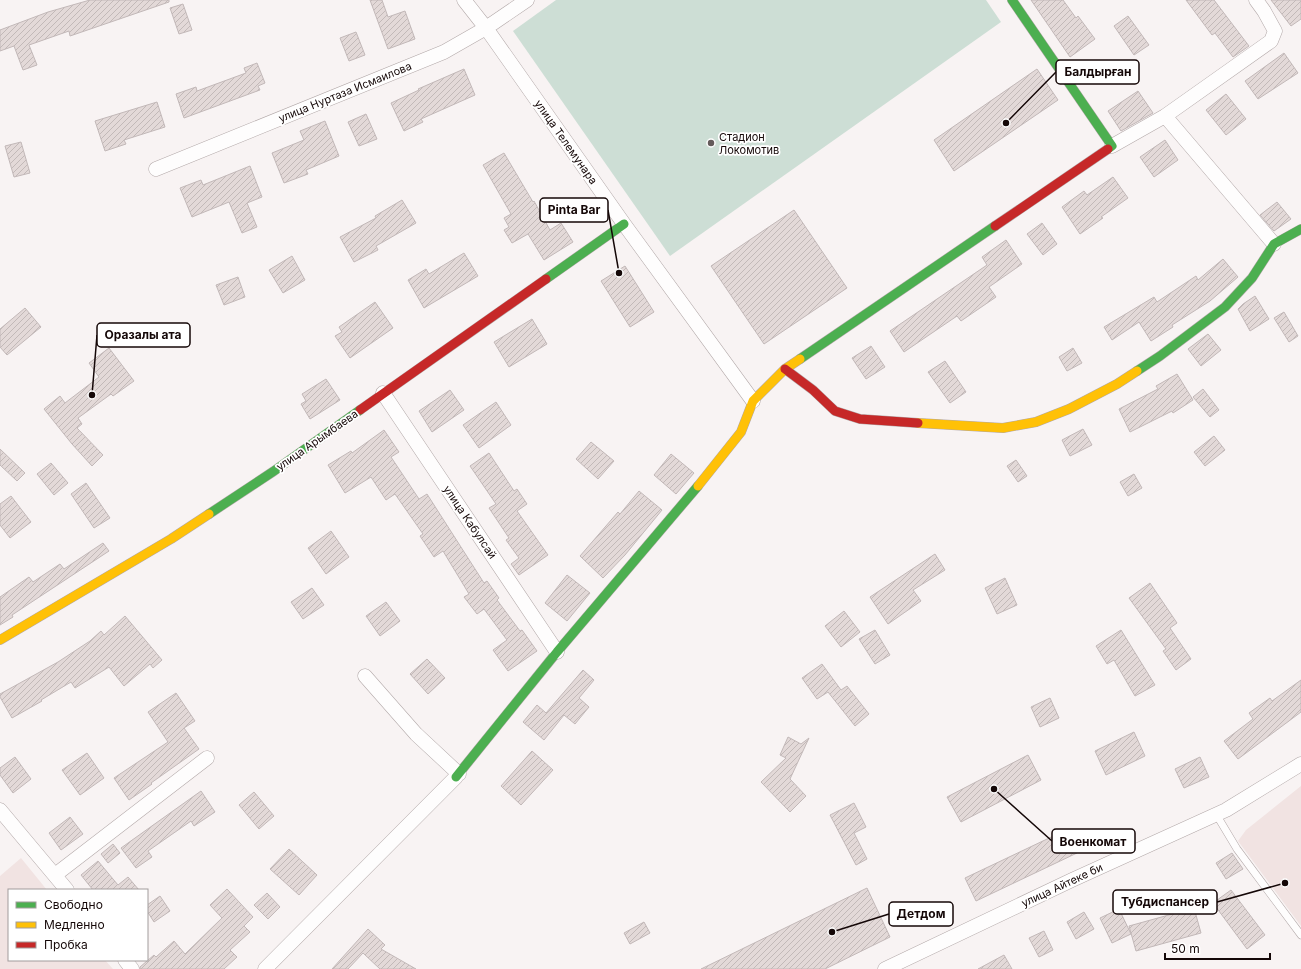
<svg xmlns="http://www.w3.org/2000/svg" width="1301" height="969" font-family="Inter,sans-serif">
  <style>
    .built { fill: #f1e3e2 }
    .park { fill: #cdded5 }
    .building { fill: url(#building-hatch); stroke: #c2b8b8 }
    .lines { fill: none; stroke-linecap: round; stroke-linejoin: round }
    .lane-casing { stroke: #b2a8a8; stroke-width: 8 }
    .street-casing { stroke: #b2a8a8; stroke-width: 15 }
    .fast-casing { stroke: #b2a8a8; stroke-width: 10 }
    .slow-casing { stroke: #b2a8a8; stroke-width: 10 }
    .jam-casing { stroke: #b2a8a8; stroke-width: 10 }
    .lane { stroke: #fefdfd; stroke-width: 7 }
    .street { stroke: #fefdfd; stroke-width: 14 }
    .fast { stroke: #4caf50; stroke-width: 9 }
    .slow { stroke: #ffc107; stroke-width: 9 }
    .jam { stroke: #c62828; stroke-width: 9 }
    .poi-dot { fill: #645a5a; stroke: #fff; stroke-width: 1.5 }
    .labels { text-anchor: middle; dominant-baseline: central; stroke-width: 3.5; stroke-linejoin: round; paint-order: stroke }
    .street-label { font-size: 11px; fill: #140707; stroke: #fff }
    .poi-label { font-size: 11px; fill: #140707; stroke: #fff; text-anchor: start }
    .leader { fill: none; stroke: #140707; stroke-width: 1.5 }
    .callout-dot { fill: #140707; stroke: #fff; stroke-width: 1.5 }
    .callout { fill: #fff; stroke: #140707; stroke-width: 1.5 }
    .callout-label { font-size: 12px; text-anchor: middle; font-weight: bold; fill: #140707 }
  </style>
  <defs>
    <pattern id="building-hatch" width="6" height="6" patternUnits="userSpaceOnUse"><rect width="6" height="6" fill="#e3d9d8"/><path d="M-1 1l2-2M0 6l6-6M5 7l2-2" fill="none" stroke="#c2b9b8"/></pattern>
  </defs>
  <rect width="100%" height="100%" fill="#f8f3f3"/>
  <!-- built -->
  <path class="built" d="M1301,786V926L1238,841L1246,830Z
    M21,858L47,890H9V960H105L113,969H0V876Z"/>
  <!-- park -->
  <path class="park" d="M556,0H986L1001,22L670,256L513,31Z"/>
  <!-- building -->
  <path class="building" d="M90,0H169V2L70,36L69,31L29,45L37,65L23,70L14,46L0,51V30L48,12Z
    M370,0H382L388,17L405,11L415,39L388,49Z
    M1031,0H1063L1076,18L1078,16L1095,39L1070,57Z
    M1186,0H1214L1249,46L1233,57L1215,33L1212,35Z
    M1271,0H1301V19L1291,26Z
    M183,4L192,30L179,34L170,8Z
    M1128,16L1149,45L1134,55L1114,26Z
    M356,32L365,55L349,61L340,38Z
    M1284,53L1298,73L1258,99L1245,81Z
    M257,63L265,83L258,86L260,90L184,118L176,94L196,87L197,91L246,73L244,68Z
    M464,69L475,95L421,119L423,122L404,131L391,103L419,90L418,89Z
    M1037,69L1058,100L954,171L934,140Z
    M1138,91L1153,113L1121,131L1108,111Z
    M1226,94L1246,119L1226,135L1206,110Z
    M157,102L165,127L124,140L126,144L105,151L95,121Z
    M366,114L377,139L359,146L348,122Z
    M325,121L339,156L306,170L308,174L284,183L272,153L304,140L300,131Z
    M1165,140L1178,160L1154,177L1140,157Z
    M21,142L30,173L14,177L5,146Z
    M504,153L533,202L534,201L550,230L561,223L573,242L544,260L528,234L512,243L504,230L509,227L504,218L511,214L483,165Z
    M250,166L262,197L247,203L257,227L242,233L229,202L192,217L180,188L201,180L203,185Z
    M1113,177L1128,198L1101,217L1103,218L1080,234L1062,207L1084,191L1087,195Z
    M402,200L416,223L376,246L378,250L354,262L340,237L376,218L375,216Z
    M1277,202L1291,219L1274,231L1260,215Z
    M794,210L847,288L764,344L711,266Z
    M1042,223L1057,244L1043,255L1027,234Z
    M1006,240L1022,264L989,287L996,297L961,321L957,316L904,352L890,331L987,265L982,257Z
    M464,253L478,276L424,308L408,280L426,269L429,274Z
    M292,256L305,280L283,293L269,270Z
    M1223,259L1238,277L1210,301L1172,325L1173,327L1151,341L1139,322L1112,340L1104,327L1154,297L1157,302L1196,276L1198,280Z
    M625,266L654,312L630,327L601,281Z
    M238,277L245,297L224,305L216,285Z
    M1255,296L1269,319L1250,331L1238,309L1243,304Z
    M375,302L393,328L350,358L335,336L342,332L339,327Z
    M25,308L41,327L7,355L0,347V329Z
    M1284,312L1298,336L1289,342L1274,318Z
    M532,319L547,344L509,367L494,342Z
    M1208,334L1221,350L1201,366L1188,349Z
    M871,346L885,367L866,379L852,358Z
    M109,348L134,381L113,396L111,394L78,418L82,424L77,428L103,455L92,466L72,444L44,409L60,396L65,403L99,377L89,363Z
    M1073,348L1082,363L1067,371L1059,357Z
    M945,361L966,392L950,403L928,372Z
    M1177,374L1193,400L1173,413L1172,411L1130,432L1119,409L1158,389L1156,386Z
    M326,379L340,400L310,419L301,404L306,401L302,394Z
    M1203,389L1219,410L1210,417L1193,397Z
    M450,390L464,410L432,432L419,411Z
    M496,402L511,425L479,448L463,425Z
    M1083,429L1092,445L1070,456L1062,440Z
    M384,430L399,452L391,457L419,499L427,494L484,583L487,581L499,598L497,600L520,631L522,630L537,651L508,671L493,650L507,640L484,609L477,614L464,597L469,594L443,551L434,557L420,536L423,534L395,494L386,500L371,477L345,493L328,465L351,451L352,453Z
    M1214,436L1225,450L1205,466L1194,452Z
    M591,442L614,461L598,479L576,459Z
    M0,449L25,473L17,481L0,465Z
    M489,453L514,491L517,489L527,504L517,511L548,555L519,575L511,564L519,558L506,540L509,538L489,508L496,504L470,466Z
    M671,454L694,473L676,494L654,475Z
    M1016,460L1027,476L1018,482L1007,466Z
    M51,463L68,483L54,495L37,474Z
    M1134,474L1142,488L1128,496L1120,482Z
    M86,483L110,518L94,528L71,494Z
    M639,491L662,510L625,555L603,578L580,556L618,512L620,514Z
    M11,496L31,522L10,538L0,525V504Z
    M331,531L349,557L326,574L308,548Z
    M103,543L109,551L12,615L13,617L0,625V597L29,577L33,582L60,564L64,569Z
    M935,554L945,570L913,590L921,601L888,624L870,597Z
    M567,575L590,593L567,621L545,603Z
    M1005,578L1017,605L997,614L985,588Z
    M1150,583L1177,623L1170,628L1191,659L1176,670L1163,651L1166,649L1129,598Z
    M312,588L324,605L303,619L291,602Z
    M386,602L400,621L380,636L366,616Z
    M844,611L860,632L841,647L825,626Z
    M125,616L162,660L153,668L150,664L124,686L109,667L75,688L71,682L41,700L42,701L12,718L0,697V694L58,662L90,641L101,631L104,635Z
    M875,630L890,655L875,664L859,639Z
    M1121,630L1155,685L1135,696L1114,660L1107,664L1096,646Z
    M427,659L445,678L428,694L410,674Z
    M822,664L841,690L847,686L869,714L855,726L828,692L817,699L802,678Z
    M583,670L594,680L579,698L589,707L575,724L564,715L544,740L523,722L537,705L546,713Z
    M1301,680V712L1238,759L1224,741L1253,719L1249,713L1270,698L1272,701Z
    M176,693L195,721L184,728L199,749L151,783L152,784L129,800L114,778L168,742L148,712Z
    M1050,698L1059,718L1040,727L1031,707Z
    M1134,732L1145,756L1106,775L1095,751Z
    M788,737L801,744L809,738L790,779L806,796L790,812L761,782L786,758L780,755Z
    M532,751L553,770L521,805L501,786Z
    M87,753L104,778L80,795L62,770Z
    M1028,755L1041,780L961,822L947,797Z
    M15,757L31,779L13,793L0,775V768Z
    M1200,757L1209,777L1184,788L1175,769Z
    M201,791L215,812L194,826L191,821L148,851L152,857L136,868L121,848Z
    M254,792L274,816L259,829L239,805Z
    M854,803L866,827L854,833L867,859L856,865L830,815Z
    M70,817L83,834L61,850L49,833Z
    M1066,830L1077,853L976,901L965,878Z
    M113,844L120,853L108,863L101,854Z
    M289,849L317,875L299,895L270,869Z
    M1232,853L1243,869L1226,879L1216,863Z
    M98,861L118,885L128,877L139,890H93L81,875Z
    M867,888L890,937L825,969H701Z
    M227,889L253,917L244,926L250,932L230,950L237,957L224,969H140V967L154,955L156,957L174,941L185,954L222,918L210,905Z
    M1231,890L1265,935L1247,949L1213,903Z
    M267,893L280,907L268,919L254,905Z
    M160,896L170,911L154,922L147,911V905Z
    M1194,908L1201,933L1136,951L1129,926Z
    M1119,909L1131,934L1112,943L1100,918Z
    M1084,912L1094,929L1076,939L1067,922Z
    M644,922L650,933L630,944L624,933Z
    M368,929L385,945L381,949L416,969H380L363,953L348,969H332Z
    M1044,931L1053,950L1039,957L1029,938Z
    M1004,955L1012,969H978Z"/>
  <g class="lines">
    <defs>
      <path id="lane" d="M1216,814L1237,849L1301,935"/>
      <path id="street" d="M464,0L486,28L624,224L753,401
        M1165,116L1274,244
        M1112,146L1165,116L1271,41L1275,31L1264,11L1256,0
        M156,169L444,52L486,28L527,0
        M383,393L557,652
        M365,676L416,734L459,774
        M0,810L67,890
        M55,875L207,758
        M125,960L132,969
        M265,969L456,777
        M885,969L1072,880L1226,810L1301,764"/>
      <path id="fast" d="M1012,0L1112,146L1108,149
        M546,279L624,224
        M800,359L995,226
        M1137,371L1160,356L1225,307L1252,278L1274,244L1301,229
        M209,514L274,471L360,410
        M456,777L557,652L698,486"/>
      <path id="slow" d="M918,423L1003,428L1036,422L1069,409L1117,384L1137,371
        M698,486L741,432L753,401L785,369L800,359
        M0,640L171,539L209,514"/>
      <path id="jam" d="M995,226L1108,149
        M785,369L813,390L835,411L860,419L918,423
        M360,410L546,279"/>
    </defs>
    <!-- lane casing -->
    <use href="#lane" class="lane-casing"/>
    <!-- street casing -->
    <use href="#street" class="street-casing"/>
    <!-- fast casing -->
    <use href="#fast" class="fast-casing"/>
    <!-- slow casing -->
    <use href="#slow" class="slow-casing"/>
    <!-- jam casing -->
    <use href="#jam" class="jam-casing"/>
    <!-- lane -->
    <use href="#lane" class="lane"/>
    <!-- street -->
    <use href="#street" class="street"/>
    <!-- fast -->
    <use href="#fast" class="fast"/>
    <!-- slow -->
    <use href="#slow" class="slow"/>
    <!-- jam -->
    <use href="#jam" class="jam"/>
  </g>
  <!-- markers -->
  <circle class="poi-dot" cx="711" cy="143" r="4"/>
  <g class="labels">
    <!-- street labels -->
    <g class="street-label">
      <text transform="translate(345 92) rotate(-22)">улица Нуртаза Исмаилова</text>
      <text transform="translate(566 142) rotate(55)">улица Телемунара</text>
      <text transform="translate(317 440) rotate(-35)">улица Арымбаева</text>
      <text transform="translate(470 522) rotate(56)">улица Кабулсай</text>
      <text transform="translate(1062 885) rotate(-25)">улица Айтеке би</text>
    </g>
    <!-- poi labels -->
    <g class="poi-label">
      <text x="719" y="137">Стадион<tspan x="719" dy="13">Локомотив</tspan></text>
    </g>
  </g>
  <!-- callouts -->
  <path class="leader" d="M1006 123L1056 72M619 273L608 210M92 395L97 335M994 789L1052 841M1285 883L1217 902M832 932L889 914"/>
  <g class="callout-dot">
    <circle cx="1006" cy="123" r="4"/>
    <circle cx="619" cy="273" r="4"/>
    <circle cx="92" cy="395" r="4"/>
    <circle cx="994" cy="789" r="4"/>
    <circle cx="1285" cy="883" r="4"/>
    <circle cx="832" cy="932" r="4"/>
  </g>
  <g class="callout">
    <rect x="1056" y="60" width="83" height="24" rx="4"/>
    <rect x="540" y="198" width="68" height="24" rx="4"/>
    <rect x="97" y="323" width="93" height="24" rx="4"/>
    <rect x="1052" y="829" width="83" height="24" rx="4"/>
    <rect x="1113" y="890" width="104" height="24" rx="4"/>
    <rect x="889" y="902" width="64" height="24" rx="4"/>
  </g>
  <g class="callout-label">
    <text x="1098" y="76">Балдырған</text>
    <text x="574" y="214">Pinta Bar</text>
    <text x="143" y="339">Оразалы ата</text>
    <text x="1093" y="846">Военкомат</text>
    <text x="1165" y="906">Тубдиспансер</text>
    <text x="921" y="918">Детдом</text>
  </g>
  <!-- legend -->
  <rect x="8" y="889" width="140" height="72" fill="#ffffff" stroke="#a19c9c"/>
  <rect x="16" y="902" width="20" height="6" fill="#4caf50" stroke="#a19c9c"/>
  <text x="44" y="909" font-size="12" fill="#140707">Свободно</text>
  <rect x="16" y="922" width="20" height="6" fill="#ffc107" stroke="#a19c9c"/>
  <text x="44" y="929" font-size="12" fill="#140707">Медленно</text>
  <rect x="16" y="942" width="20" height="6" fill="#c62828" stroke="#a19c9c"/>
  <text x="44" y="949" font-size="12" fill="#140707">Пробка</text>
  <!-- scale -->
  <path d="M1165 953v6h105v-6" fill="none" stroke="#140707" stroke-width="2"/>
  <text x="1171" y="953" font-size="12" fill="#140707" stroke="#ffffff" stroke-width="3" paint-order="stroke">50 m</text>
</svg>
